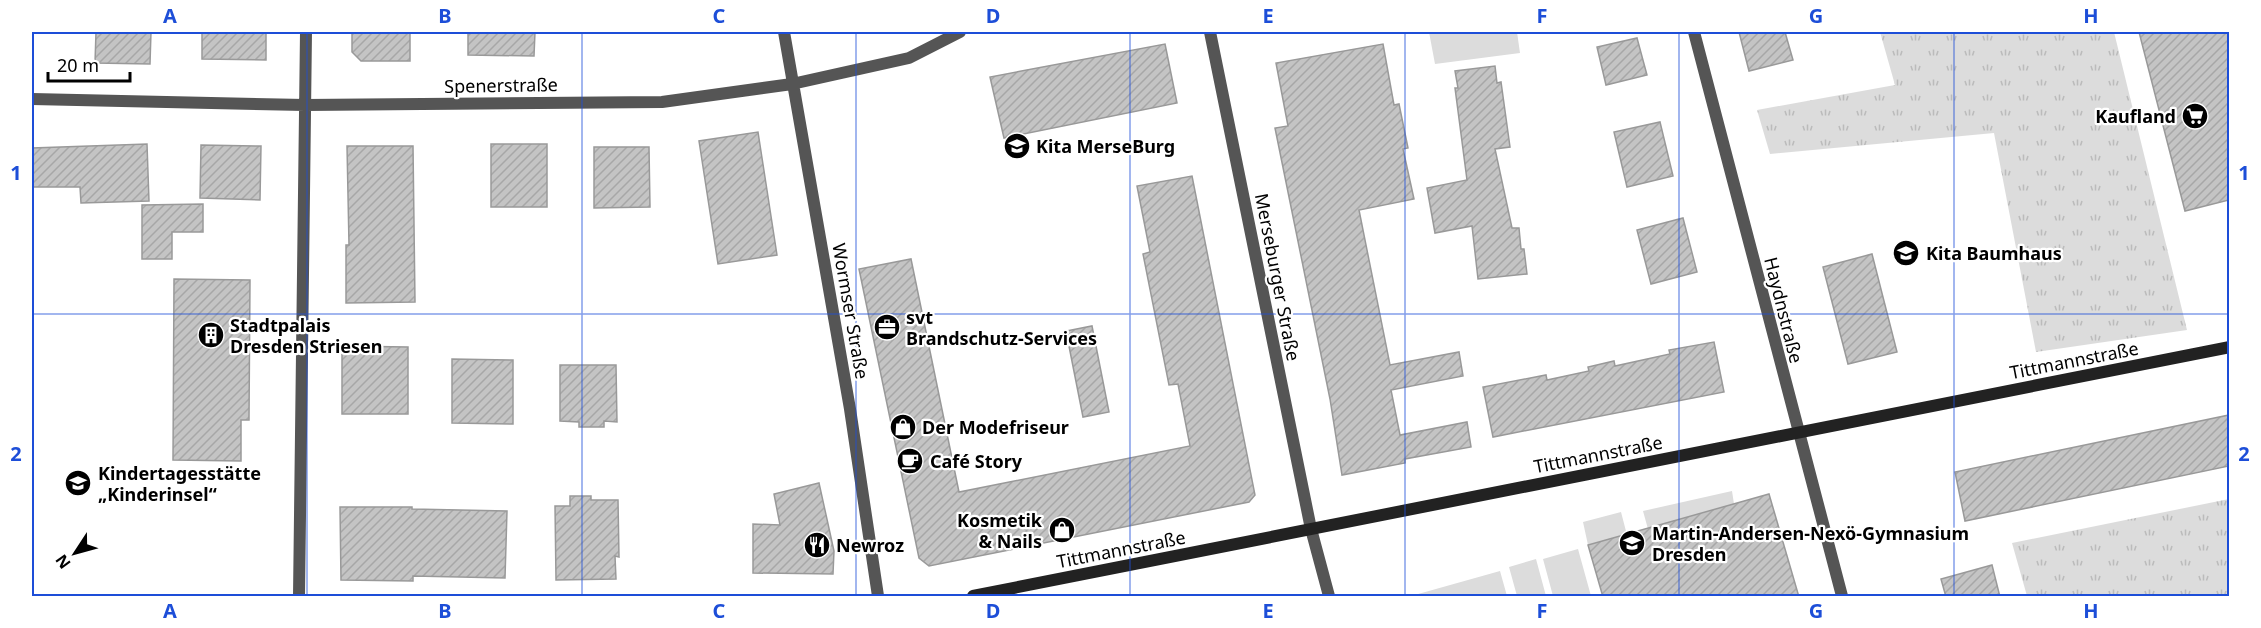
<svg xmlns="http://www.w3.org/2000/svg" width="2261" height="628" font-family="'Noto Sans',sans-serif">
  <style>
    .grass { fill: #dcdcdc }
    .park { fill: url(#park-tufts) }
    .building { fill: url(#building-hatch); stroke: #999; stroke-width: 1.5 }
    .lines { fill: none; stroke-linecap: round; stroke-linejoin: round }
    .street { stroke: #555; stroke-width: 12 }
    .secondary { stroke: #222; stroke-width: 12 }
    .grid { fill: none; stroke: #1d4ed8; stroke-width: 1.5; stroke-opacity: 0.55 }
    .labels { text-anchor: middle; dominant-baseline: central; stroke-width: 4.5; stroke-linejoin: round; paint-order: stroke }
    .street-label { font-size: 18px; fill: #000; stroke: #fff }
    .poi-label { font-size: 18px; font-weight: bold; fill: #000; stroke: #fff; text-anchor: start }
    .neatline { fill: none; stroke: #1d4ed8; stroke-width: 2 }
    .grid-label { font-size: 20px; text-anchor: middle; font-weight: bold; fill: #1d4ed8 }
  </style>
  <defs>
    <pattern id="park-tufts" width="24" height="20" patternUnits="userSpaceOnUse" patternTransform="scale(1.5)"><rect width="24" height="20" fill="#dcdcdc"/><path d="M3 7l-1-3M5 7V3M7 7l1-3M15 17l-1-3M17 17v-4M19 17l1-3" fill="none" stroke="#bbb"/></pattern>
    <pattern id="building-hatch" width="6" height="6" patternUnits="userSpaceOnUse" patternTransform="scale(1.5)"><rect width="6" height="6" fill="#c4c4c4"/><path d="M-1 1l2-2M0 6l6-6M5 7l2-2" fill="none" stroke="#a7a7a7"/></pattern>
  </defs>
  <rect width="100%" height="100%" fill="#fff"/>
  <!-- grass -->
  <path class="grass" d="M1429,32H1517L1520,53L1435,64Z
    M1732,491L1734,504L1648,529L1643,511Z
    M1621,512L1627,535L1588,545L1583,522Z
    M1578,549L1591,596H1553L1543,559Z
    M1536,559L1546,596H1517L1509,567Z
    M1500,571L1507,596H1411Z"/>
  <!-- park -->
  <path class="park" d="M1880,32H2114L2187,330L2036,352L1994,133L1770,154L1757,110L1895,85Z
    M2229,499V596H2027L2012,543Z"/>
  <!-- building -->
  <path class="building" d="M96,32H151L150,64L95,63Z
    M202,32H266V60L202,59Z
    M352,32H410V61H361L352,52Z
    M468,32H535L534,56L468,55Z
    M1739,32H1785L1793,60L1749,71Z
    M2139,32H2229V200L2185,211Z
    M1637,38L1647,75L1606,85L1597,47Z
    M1165,44L1177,103L1004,138L990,77Z
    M1383,44L1394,105L1399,104L1408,148L1403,149L1414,199L1359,210L1390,365L1459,352L1463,376L1391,390L1400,435L1467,422L1471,447L1405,459V463L1342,475L1330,399L1275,128L1288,126L1276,63Z
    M1495,66L1497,83L1501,82L1510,147L1495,149L1512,228H1519L1521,249H1524L1527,274L1478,279L1472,226L1435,233L1427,188L1467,180L1455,88H1458L1455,71Z
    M1660,122L1673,176L1627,187L1614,132Z
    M758,132L777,255L718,264L699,141Z
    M147,144L149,201L81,203L80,187H32V148Z
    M491,144H547V207H491Z
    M201,145L261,146L260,200L200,198Z
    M347,146H413L415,302L346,303V245H349Z
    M594,147H649L650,207L594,208Z
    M1192,176L1255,495L1249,502L929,566L919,558L859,269L911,259L959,492L1190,446L1178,384L1169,385L1143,254L1150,252L1137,186Z
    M203,204V232H172V259H142V205Z
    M1683,218L1697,272L1651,284L1637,230Z
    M1872,254L1897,352L1848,364L1823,267Z
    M174,279L250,280L249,420H241V461L173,460Z
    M1092,326L1109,412L1083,417L1066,331Z
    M1714,342L1724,392L1493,437L1483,387L1546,375L1547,380L1589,371L1588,367L1614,361L1615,366L1670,354L1669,350Z
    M342,346L408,347V414H342Z
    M452,359L513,360V424L452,423Z
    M560,365H616L617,422L604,421V427H579V422L560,421Z
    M2229,415V466L1965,521L1955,472Z
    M819,483L834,551L833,574L753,573V524L780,525L774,494Z
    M1769,494L1799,597H1603L1588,545Z
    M570,496H591V500H618L619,557L615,556L616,579L556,580L555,506H570Z
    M340,507H412V509L507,511L505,578L413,576V581L341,580Z
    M1992,565L2000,597H1946L1941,579Z"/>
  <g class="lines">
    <!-- street -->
    <path class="street" d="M784,32L850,409L878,596
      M1210,32L1311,529L1329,596
      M1694,32L1842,596
      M32,99L305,105L662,102L792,84L909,58L960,32
      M299,596L306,32"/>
    <!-- secondary -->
    <path class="secondary" d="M973,596L2230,347"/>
  </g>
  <!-- grid -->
  <path class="grid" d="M307,32V596M582,32V596M856,32V596M1130,32V596M1405,32V596M1679,32V596M1954,32V596M32,314H2230"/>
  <!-- icons -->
  <defs>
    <symbol id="supermarket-disc" viewBox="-11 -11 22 22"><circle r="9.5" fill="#000" stroke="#fff"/><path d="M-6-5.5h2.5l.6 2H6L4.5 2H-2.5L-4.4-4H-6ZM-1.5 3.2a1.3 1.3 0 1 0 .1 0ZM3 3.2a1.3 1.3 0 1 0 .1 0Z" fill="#fff"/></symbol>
    <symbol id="school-disc" viewBox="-11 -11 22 22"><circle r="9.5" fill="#000" stroke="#fff"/><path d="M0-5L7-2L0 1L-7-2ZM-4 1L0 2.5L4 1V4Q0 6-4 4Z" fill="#fff"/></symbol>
    <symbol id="office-disc" viewBox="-11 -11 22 22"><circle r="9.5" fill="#000" stroke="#fff"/><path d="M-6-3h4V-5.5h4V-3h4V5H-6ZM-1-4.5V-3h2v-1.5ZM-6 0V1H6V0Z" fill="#fff"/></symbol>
    <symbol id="building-disc" viewBox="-11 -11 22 22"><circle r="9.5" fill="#000" stroke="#fff"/><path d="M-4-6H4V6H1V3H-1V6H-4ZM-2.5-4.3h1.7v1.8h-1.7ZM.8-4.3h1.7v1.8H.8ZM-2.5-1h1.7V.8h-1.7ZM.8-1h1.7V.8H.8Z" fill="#fff"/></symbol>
    <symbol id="shop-disc" viewBox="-11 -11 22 22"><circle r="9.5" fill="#000" stroke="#fff"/><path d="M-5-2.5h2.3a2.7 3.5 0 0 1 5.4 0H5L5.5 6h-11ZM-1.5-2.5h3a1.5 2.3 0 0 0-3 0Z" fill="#fff"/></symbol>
    <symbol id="cafe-disc" viewBox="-11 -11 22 22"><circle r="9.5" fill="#000" stroke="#fff"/><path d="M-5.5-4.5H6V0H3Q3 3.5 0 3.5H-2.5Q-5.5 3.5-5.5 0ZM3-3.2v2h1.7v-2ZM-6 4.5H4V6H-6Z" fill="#fff"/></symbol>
    <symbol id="restaurant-disc" viewBox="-11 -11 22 22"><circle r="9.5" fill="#000" stroke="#fff"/><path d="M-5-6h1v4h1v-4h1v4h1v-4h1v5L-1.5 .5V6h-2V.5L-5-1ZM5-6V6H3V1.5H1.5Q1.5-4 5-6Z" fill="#fff"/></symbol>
  </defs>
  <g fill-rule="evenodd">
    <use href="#supermarket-disc" x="2180" y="101" width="30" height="30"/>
    <use href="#school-disc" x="1002" y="131" width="30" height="30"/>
    <use href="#school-disc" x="1891" y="238" width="30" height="30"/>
    <use href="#office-disc" x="872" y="312" width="30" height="30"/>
    <use href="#building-disc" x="196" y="320" width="30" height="30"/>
    <use href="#shop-disc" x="888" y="412" width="30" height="30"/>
    <use href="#cafe-disc" x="895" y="446" width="30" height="30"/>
    <use href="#school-disc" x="63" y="468" width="30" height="30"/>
    <use href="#shop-disc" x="1047" y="515" width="30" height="30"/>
    <use href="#school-disc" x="1617" y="528" width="30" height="30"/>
    <use href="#restaurant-disc" x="802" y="530" width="30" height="30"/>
  </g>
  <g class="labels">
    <!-- street labels -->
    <g class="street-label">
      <text transform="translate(501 85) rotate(-1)">Spenerstraße</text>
      <text transform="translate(1278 277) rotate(79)">Merseburger Straße</text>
      <text transform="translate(1784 310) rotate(76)">Haydnstraße</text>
      <text transform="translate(851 311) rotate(80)">Wormser Straße</text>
      <text transform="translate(2074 360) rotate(-11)">Tittmannstraße</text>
      <text transform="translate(1598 454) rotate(-11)">Tittmannstraße</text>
      <text transform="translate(1121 549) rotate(-11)">Tittmannstraße</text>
    </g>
    <!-- poi labels -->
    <g class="poi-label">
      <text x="2176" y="116" text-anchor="end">Kaufland</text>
      <text x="1036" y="146">Kita MerseBurg</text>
      <text x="1926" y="253">Kita Baumhaus</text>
      <text x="906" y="317">svt<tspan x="906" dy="21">Brandschutz-Services</tspan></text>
      <text x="230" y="325">Stadtpalais<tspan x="230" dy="21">Dresden Striesen</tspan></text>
      <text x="922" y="427">Der Modefriseur</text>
      <text x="930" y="461">Café Story</text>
      <text x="98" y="473">Kindertagesstätte<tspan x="98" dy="21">„Kinderinsel“</tspan></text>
      <text x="1042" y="520" text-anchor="end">Kosmetik<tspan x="1042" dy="21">&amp; Nails</tspan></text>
      <text x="1652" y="533">Martin-Andersen-Nexö-Gymnasium<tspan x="1652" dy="21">Dresden</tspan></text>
      <text x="836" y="545">Newroz</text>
    </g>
  </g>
  <!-- border -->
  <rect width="2261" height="628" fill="none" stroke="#ffffff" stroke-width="66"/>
  <!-- north arrow -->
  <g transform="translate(75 553) rotate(234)" stroke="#ffffff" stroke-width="4.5" paint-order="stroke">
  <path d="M0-4.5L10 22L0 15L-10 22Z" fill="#000000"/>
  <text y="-9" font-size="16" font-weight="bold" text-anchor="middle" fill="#000000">N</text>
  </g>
  <!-- scale -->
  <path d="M48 72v9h82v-9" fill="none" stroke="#000000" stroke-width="3"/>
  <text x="57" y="72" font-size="18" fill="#000000" stroke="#ffffff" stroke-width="4.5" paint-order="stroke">20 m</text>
  <rect x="33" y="33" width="2195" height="562" class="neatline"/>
  <g class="grid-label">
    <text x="170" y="23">A</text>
    <text x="445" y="23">B</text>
    <text x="719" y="23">C</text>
    <text x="993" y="23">D</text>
    <text x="1268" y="23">E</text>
    <text x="1542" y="23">F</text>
    <text x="1816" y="23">G</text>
    <text x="2091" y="23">H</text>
    <text x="16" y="180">1</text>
    <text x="2244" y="180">1</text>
    <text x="16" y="461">2</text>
    <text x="2244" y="461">2</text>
    <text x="170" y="618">A</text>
    <text x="445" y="618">B</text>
    <text x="719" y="618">C</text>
    <text x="993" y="618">D</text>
    <text x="1268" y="618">E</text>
    <text x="1542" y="618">F</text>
    <text x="1816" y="618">G</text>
    <text x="2091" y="618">H</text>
  </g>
</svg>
